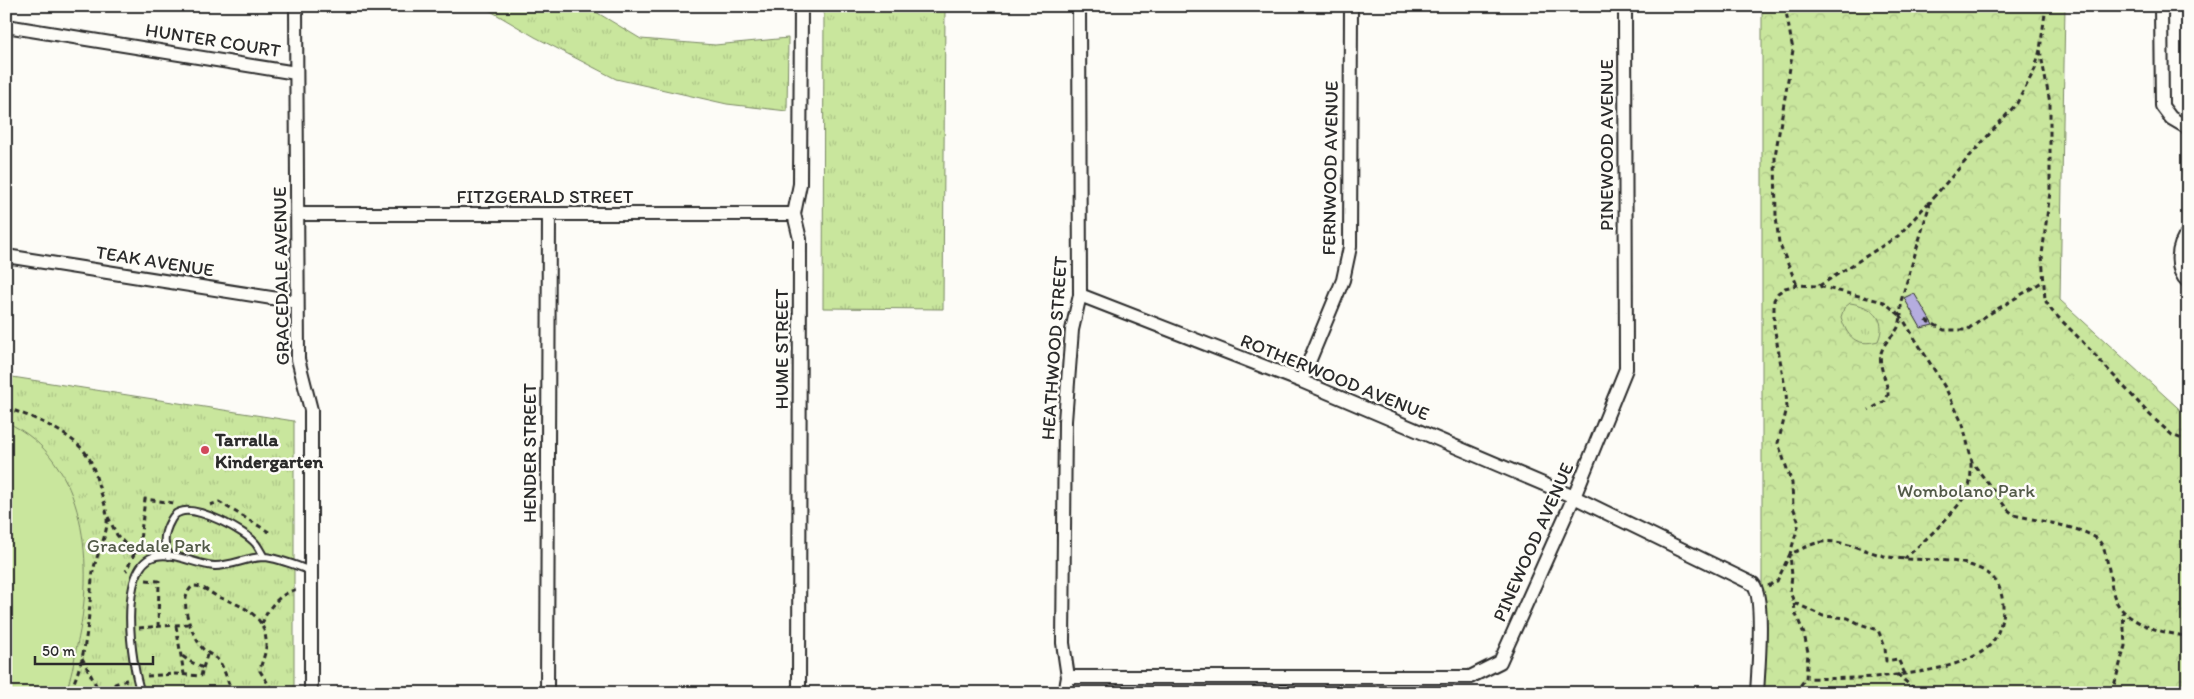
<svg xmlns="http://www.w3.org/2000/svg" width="2194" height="699" font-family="Itim,sans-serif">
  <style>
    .forest { fill: url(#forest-crowns); stroke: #7a8864 }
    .park { fill: url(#park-tufts); stroke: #7a8864 }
    .pitch { fill: #c9e69d; stroke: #7a8864 }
    .building { fill: #b5adde; stroke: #2b2b2b }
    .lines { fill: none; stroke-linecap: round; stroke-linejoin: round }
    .service-casing { stroke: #2b2b2b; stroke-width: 10 }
    .minor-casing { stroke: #2b2b2b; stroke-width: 16 }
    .path { stroke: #2b2b2b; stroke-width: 3; stroke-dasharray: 5 4; stroke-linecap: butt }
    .service { stroke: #fdfcf7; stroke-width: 6 }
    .minor { stroke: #fdfcf7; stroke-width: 12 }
    .poi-dot { fill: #d1495b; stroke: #fdfcf7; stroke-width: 2 }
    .labels { text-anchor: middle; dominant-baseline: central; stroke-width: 5; stroke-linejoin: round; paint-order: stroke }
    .street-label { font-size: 19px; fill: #2b2b2b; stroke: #fdfcf7 }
    .poi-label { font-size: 19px; font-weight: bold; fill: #2b2b2b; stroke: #fdfcf7; text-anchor: start }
    .park-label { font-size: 19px; fill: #525a48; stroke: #fdfcf7 }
  </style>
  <defs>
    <pattern id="forest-crowns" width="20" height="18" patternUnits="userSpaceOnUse" patternTransform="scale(1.25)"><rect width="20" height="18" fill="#c9e69d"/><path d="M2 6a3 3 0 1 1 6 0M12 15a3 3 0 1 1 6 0" fill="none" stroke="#adc587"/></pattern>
    <pattern id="park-tufts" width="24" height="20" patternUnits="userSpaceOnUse" patternTransform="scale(1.25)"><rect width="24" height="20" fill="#c9e69d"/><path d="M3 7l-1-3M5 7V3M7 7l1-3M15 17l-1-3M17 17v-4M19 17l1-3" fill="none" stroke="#adc587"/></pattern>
  </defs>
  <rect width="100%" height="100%" fill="#fdfcf7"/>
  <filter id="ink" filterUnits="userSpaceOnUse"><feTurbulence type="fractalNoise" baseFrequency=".02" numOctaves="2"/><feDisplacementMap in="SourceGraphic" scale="10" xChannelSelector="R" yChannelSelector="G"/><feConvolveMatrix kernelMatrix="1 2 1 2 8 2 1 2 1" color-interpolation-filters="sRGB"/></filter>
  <g filter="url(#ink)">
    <!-- forest -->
    <path class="forest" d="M1762,6H2065L2060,300L2188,417V693H1762Z"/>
    <!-- park -->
    <path class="park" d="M482,6H586L641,39L715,45L788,38L787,111L727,104L616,79L535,37Z
      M824,6L945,7L943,309L823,308Z
      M1850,303C1872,306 1888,319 1878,341C1856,347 1847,337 1841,317L1844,308Z
      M6,376L294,421V693H6Z"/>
    <!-- pitch -->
    <path class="pitch" d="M6,422C88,459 95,568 77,645C74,660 72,679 64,693H6Z"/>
    <!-- building -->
    <path class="building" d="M1914,293L1933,325L1921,328L1904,298Z"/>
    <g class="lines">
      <defs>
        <path id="service" d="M169,556C164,545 163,538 168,526C171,520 173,514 180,512C196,505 246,531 256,544C259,548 261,553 264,557
          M141,693C131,665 117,565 156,556C176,552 196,565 215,566C232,566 248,557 264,557C279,558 297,566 311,571"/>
        <path id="minor" d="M296,6L298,359L311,410V693
          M2161,6L2162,106L2171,118L2188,128
          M6,26L296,73
          M297,214H794
          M2188,233C2177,246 2174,269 2188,282
          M6,256L297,302
          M1080,295L1301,381L1574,497L1753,584C1765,597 1758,672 1757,693
          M1301,381L1343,280L1350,247L1351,6
          M1068,677H1470L1500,662L1574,497L1626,369L1625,6
          M547,693L549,214
          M799,693L800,239L794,214L800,184L801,6
          M1065,693L1068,677L1063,643L1065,421L1072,330L1080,295L1079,6"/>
      </defs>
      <!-- service casing -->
      <use href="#service" class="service-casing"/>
      <!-- minor casing -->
      <use href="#minor" class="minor-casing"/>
      <!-- path -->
      <path class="path" d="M1785,6L1793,50L1775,156L1776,217L1779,243L1797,285
        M2046,6L2040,50L2050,103V192L2042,255L2045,300L2052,311L2079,338L2150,415L2172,435L2188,441
        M2040,50L2035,69L2017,103L1931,200L1901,301V316L1946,389L1963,425L1972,462L2007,509L2014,515C2034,520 2081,527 2096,538C2104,544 2106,556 2108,565C2111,578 2111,592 2117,603C2129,624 2164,634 2188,636
        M1819,286L1898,236L1930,201
        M1926,320L1944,330H1967L1981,319L2042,282
        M6,408C32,416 75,434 89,458C94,467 96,478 99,487C103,498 108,512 107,524C105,542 94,559 92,578C89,616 87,659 69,693
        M1967,491H1991
        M210,505L219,502L269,532
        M108,517L117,535L134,554L126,571
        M134,554L139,549L145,499L174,503
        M1904,559C1921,544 1959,510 1968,490C1971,481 1971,472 1971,463
        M146,580L159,581L158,628
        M1768,586L1777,581L1790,554C1800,550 1812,543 1822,542C1844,539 1867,553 1889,557C1919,562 1949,556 1978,568C1996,575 2002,588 2003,606C2003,620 1999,635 1990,645C1960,677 1849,680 1806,678
        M1795,603L1823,616L1848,618L1860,624L1878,630L1885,647L1886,661L1898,659L1905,674
        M262,624C268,607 280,593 298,589
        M176,626L184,674
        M139,628L188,624
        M82,658L100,693
        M203,668L208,652
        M1897,674L1919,693
        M147,676L175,674L201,676L203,668L189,661L181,655
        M110,693L115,684L129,679
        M233,693C228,684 224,667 219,661C215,656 208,654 203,649C192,636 176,598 193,586C203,585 212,595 221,598C246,607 268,617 266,648C265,656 261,663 260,671L274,693
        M1795,693L1806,678L1808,652L1804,634L1795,612L1794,602L1790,592L1792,576L1790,554L1799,523L1793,507L1792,483L1778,443L1787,408L1786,393L1774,326V300L1778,293L1785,288L1797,285L1818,286L1884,302L1901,316C1899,336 1886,336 1881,353C1878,368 1888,381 1888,395L1885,401L1869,410
        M2112,693L2125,646L2123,612"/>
      <!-- service -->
      <use href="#service" class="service"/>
      <!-- minor -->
      <use href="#minor" class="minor"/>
    </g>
  </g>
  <!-- markers -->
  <circle class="poi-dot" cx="205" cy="450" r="5"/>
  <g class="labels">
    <!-- street labels -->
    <g class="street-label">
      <text transform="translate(213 40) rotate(9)">HUNTER COURT</text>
      <text transform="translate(1606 145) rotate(-90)">PINEWOOD AVENUE</text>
      <text transform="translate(1330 168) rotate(-89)">FERNWOOD AVENUE</text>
      <text x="545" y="196">FITZGERALD STREET</text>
      <text transform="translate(155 261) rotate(9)">TEAK AVENUE</text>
      <text transform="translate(281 276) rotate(-91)">GRACEDALE AVENUE</text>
      <text transform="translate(1054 348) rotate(-86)">HEATHWOOD STREET</text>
      <text transform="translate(781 349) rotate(-90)">HUME STREET</text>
      <text transform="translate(1335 377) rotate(22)">ROTHERWOOD AVENUE</text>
      <text transform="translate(529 453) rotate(-90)">HENDER STREET</text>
      <text transform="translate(1533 542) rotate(-66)">PINEWOOD AVENUE</text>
    </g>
    <!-- poi labels -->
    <g class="poi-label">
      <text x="215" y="439">Tarralla<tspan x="215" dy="22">Kindergarten</tspan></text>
    </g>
    <!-- park labels -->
    <g class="park-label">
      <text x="1966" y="490">Wombolano Park</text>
      <text x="149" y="545">Gracedale Park</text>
    </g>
  </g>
  <!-- margin -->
  <rect width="2194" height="699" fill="none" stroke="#fdfcf7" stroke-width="25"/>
  <rect x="12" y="12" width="2169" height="674" fill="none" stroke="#2b2b2b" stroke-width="2" filter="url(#ink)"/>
  <!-- scale -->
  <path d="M35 656v8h118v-8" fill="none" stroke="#2b2b2b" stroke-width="2.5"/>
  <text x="42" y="656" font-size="15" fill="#2b2b2b" stroke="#fdfcf7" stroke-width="4" paint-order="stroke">50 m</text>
</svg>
